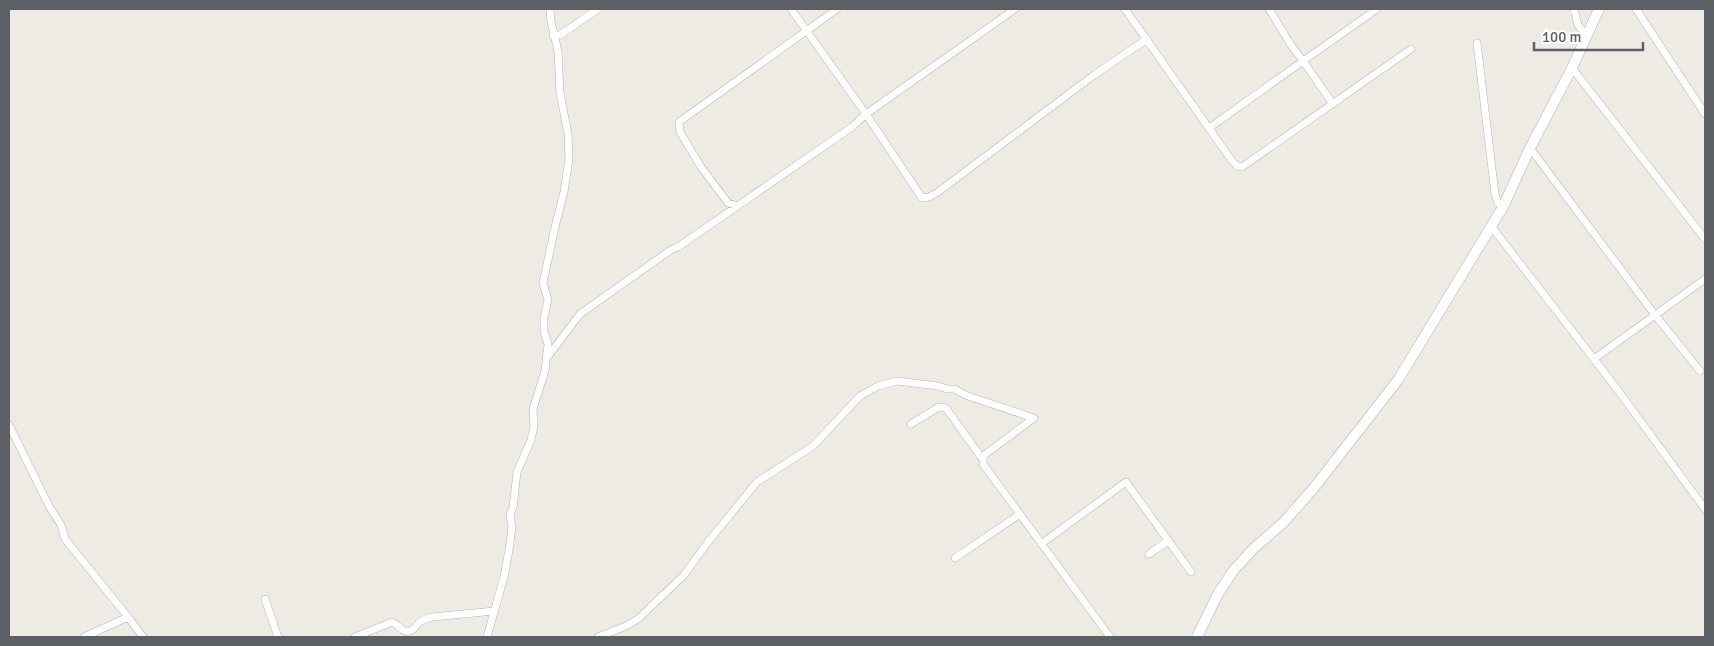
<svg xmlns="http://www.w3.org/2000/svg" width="1714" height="646" font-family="Signika,sans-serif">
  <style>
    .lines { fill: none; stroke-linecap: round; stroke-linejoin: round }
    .street-casing { stroke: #b1b5b9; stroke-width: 8 }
    .secondary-casing { stroke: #b0b4b9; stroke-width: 11 }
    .street { stroke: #fff; stroke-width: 7 }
    .secondary { stroke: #fff; stroke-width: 10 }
  </style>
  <rect width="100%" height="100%" fill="#eeebe4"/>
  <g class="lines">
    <defs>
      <path id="street" d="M1015,9L866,114L922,198L929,197L938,192L1094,75L1147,39
        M1125,9L1232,161L1237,166L1242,167L1411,49
        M1574,9L1578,25L1587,36
        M1636,9L1705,114
        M553,35H560L598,9
        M1477,43L1495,194L1498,203L1503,207
        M1572,68L1705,239
        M1333,104L1303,61L1377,9
        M1209,128L1303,61L1291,45L1269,9
        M1530,148L1655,315L1700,371
        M738,206L728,203L701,167L680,132L679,122L837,9
        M1491,226L1617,389L1705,509
        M549,355L580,314L672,249L678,247L852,127L866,114L791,9
        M1594,359L1705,279
        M1034,418L983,456V464L1110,637
        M911,424L939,407L946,408L983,460
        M9,425L49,506L61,525L65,539L128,617
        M1041,544L1126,482L1191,572
        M1149,554L1168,541
        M955,558L1020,514
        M265,599L278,637
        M84,637L128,617L143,637
        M355,637L392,622C397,624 400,629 405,631C414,633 415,625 421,621C425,619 428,618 432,617L495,611
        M487,637L504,577L509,550L512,527L510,514L513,508L517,472L531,440L534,426L533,409L545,371L548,344L544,332V318L548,300L543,283L555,227L564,192L569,159L568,134L560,93L558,51L551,22L550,9
        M598,637L626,626L638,619L684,575L708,542L757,482L813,446L860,396L878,386L897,381L938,386L947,389H955L965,395L1034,418"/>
      <path id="secondary" d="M1197,637L1218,594L1233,571L1254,548L1283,523L1313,489L1398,380L1503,207L1530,148L1572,68L1599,9"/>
    </defs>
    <!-- street casing -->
    <use href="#street" class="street-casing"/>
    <!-- secondary casing -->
    <use href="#secondary" class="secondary-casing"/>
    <!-- street -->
    <use href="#street" class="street"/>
    <!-- secondary -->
    <use href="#secondary" class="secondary"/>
  </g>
  <!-- border -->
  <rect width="1714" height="646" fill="none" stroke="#5c6064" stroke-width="20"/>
  <!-- scale -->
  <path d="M1534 42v8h109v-8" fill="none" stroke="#5c6064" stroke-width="2.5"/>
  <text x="1542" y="42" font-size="15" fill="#5c6064" stroke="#ffffff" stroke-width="4" paint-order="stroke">100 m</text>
</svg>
